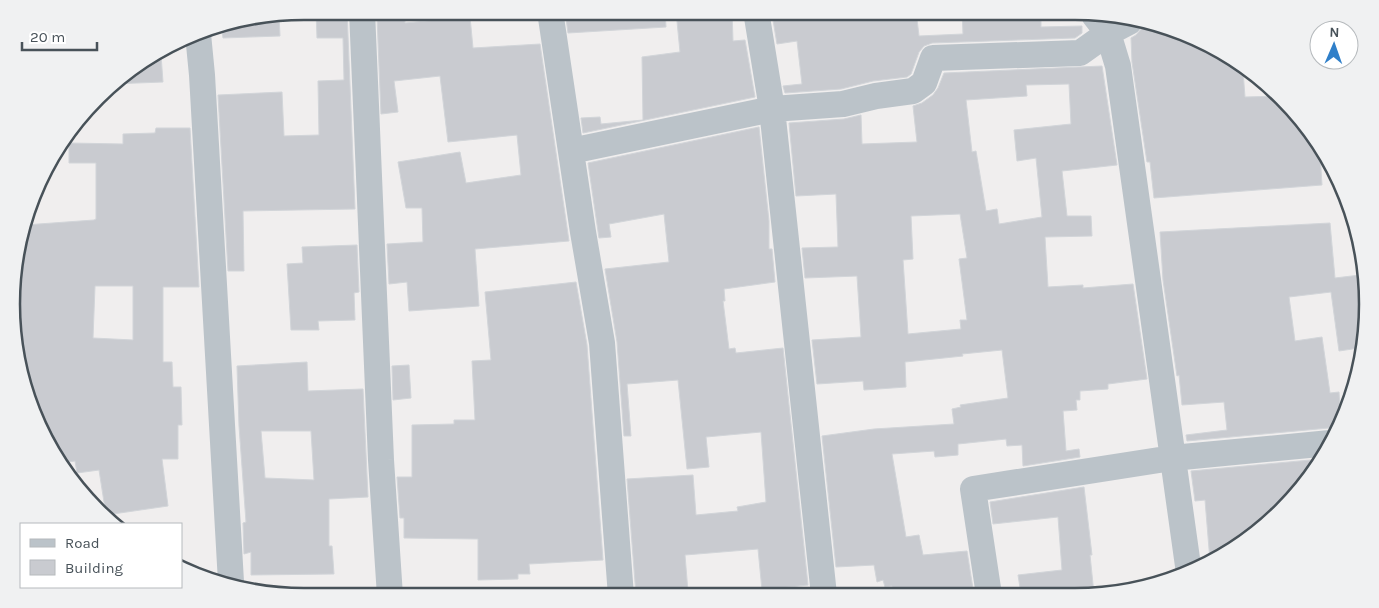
<svg xmlns="http://www.w3.org/2000/svg" width="1379" height="608" font-family="Karla,sans-serif">
  <style>
    .building { fill: #c9cbd0; stroke: #d2d5d9; fill-rule: evenodd }
    .lines { fill: none; stroke-linecap: round; stroke-linejoin: round }
    .street { stroke: #bbc3c9; stroke-width: 26 }
    .rim { fill: none; stroke: #485259; stroke-width: 2.5 }
  </style>
  <rect width="100%" height="100%" fill="#f0eeee"/>
  <!-- building -->
  <path class="building" d="M316,11H347L355,209L243,211L244,271H228L218,95L282,92L284,136L319,135L318,81L344,80L343,38H317Z
    M565,11H665L666,27L568,33Z
    M676,11H732L733,41L745,40L755,97L583,133L581,118L600,117L601,124L643,120L642,57L680,52Z
    M847,11H906L907,19H917L919,36L963,34L962,11H1041V27L1082,26V33L1075,38L932,43L924,46L919,52L911,74L907,77L873,81L841,89L785,93L783,86L802,84L797,41L777,44L773,20Z
    M279,15L280,36L223,38L221,25Z
    M405,15V23L470,17L473,48L540,44L569,241L475,249L479,306L409,311L407,282L389,284L387,244L423,242L422,208H406L398,162L460,152L466,183L521,175L517,135L448,142L440,76L394,81L398,112L381,114L377,17Z
    M1156,27L1187,33L1243,71L1245,97L1280,96L1281,108H1289L1320,153L1322,185L1154,198L1150,162H1147L1132,62L1131,38L1136,35L1142,28Z
    M161,55L163,82L111,84Z
    M1102,66L1117,165L1062,171L1067,216H1091L1092,236L1045,237L1048,287L1083,285V288L1133,284L1147,379L1108,384V389L1080,391V400H1076L1077,410L1063,411L1066,451L1079,449L1080,457L1023,466L1022,445L1007,446L1006,439L958,444V455L935,457L934,451L892,454L906,537L919,535L923,555L967,551L974,595H893L892,586L885,587L883,580L877,582L874,565L836,567L822,436L874,429L954,424L952,409L961,407L960,405L1008,398L1002,350L962,354L963,356L905,362L906,387L864,390L863,381L817,384L812,340L861,337L857,276L805,278L802,248L838,247L836,194L796,196L789,123L844,119L861,115L862,144L917,142L913,106L922,103L933,95L938,88L944,73ZM1069,84L1071,124L1014,130L1017,161L1036,158L1042,217L999,224L997,209L986,211L976,151L972,152L966,100L1027,96L1026,85ZM960,214L967,258L959,259L967,320H960L961,329L908,334L903,260L913,259L911,216Z
    M759,127L769,221V249H772L775,282L724,289L725,301H723L729,349L735,348L736,353L783,348L808,585L762,590L758,549L685,555L688,592L636,595L627,479L693,475L696,515L738,511L737,507L766,502L761,432L706,437L709,467L687,469L678,380L627,384L631,436H624L617,342L605,269L669,262L664,214L609,224L611,237L599,238L588,163Z
    M156,128H190L199,287H163V362H172L173,387H181L182,425H178V459H162L168,506L106,515L99,470L77,473L75,461L61,463L50,450L14,342L16,275H22L19,240L25,225L94,220L96,219V163H69V143L123,144V134L155,133ZM95,286H133V340L93,338Z
    M1330,223L1335,278L1360,275L1366,314L1359,348L1339,351L1331,292L1289,297L1295,341L1322,337L1330,393L1339,392L1341,424L1337,430L1329,428L1187,441L1186,435L1227,430L1224,402L1182,405L1179,375L1177,376L1163,280L1160,232Z
    M357,245L359,292L354,293L355,320L318,321L319,330H291L287,264L303,263L302,247Z
    M576,282L587,345L603,560L529,564L530,574H518V579L478,580V539L404,538V518H400L397,477H412V425L454,424V420H475L472,361L491,360L485,292Z
    M307,362L308,391L363,389L368,497L329,499V546H332L334,574L251,575V552L244,554L243,523L246,522L239,426L237,366ZM261,431H311L314,480L265,478Z
    M409,365L411,398L393,400L392,366Z
    M1321,459L1307,482L1253,536L1210,561L1205,500L1195,501L1191,471Z
    M1084,487L1092,555H1090L1094,594H1021L1018,575L1062,570L1058,517L993,524L990,502Z"/>
  <g class="lines">
    <!-- street -->
    <path class="street" d="M362,11L381,460L390,596
      M550,11L583,232L602,343L621,596
      M756,11L772,109L824,595
      M1094,15L1108,33L1118,66L1189,573
      M198,34L202,75L231,582
      M571,151L772,109L843,104L876,96L913,91L924,83L933,58L1080,53L1108,33L1129,22
      M989,595L973,489L1172,458L1330,443"/>
  </g>
  <!-- crop -->
  <path d="M0 0H1379V608H0ZM304 20H1075A284 284 0 0 1 1359 304V304A284 284 0 0 1 1075 588H304A284 284 0 0 1 20 304V304A284 284 0 0 1 304 20Z" fill="#f0f1f2" fill-rule="evenodd"/>
  <path class="rim" d="M304 20H1075A284 284 0 0 1 1359 304V304A284 284 0 0 1 1075 588H304A284 284 0 0 1 20 304V304A284 284 0 0 1 304 20Z"/>
  <!-- legend -->
  <rect x="20" y="523" width="162" height="65" fill="#ffffff" stroke="#b6babd"/>
  <rect x="30" y="539" width="25" height="8" fill="#bbc3c9" stroke="#b6babd"/>
  <text x="65" y="548" font-size="15" fill="#485259">Road</text>
  <rect x="30" y="560" width="25" height="15" fill="#c9cbd0" stroke="#b6babd"/>
  <text x="65" y="573" font-size="15" fill="#485259">Building</text>
  <!-- north arrow -->
  <g transform="translate(1334 45) rotate(2)"><circle r="24" fill="#ffffff" stroke="#b6babd"/>
  <path d="M0-4L9 19L0 12L-9 19Z" fill="#2f7fc9"/>
  <text y="-8" font-size="14" font-weight="bold" text-anchor="middle" fill="#485259">N</text>
  </g>
  <!-- scale -->
  <path d="M22 42v8h75v-8" fill="none" stroke="#485259" stroke-width="2.5"/>
  <text x="30" y="42" font-size="15" fill="#485259" stroke="#ffffff" stroke-width="4" paint-order="stroke">20 m</text>
</svg>
